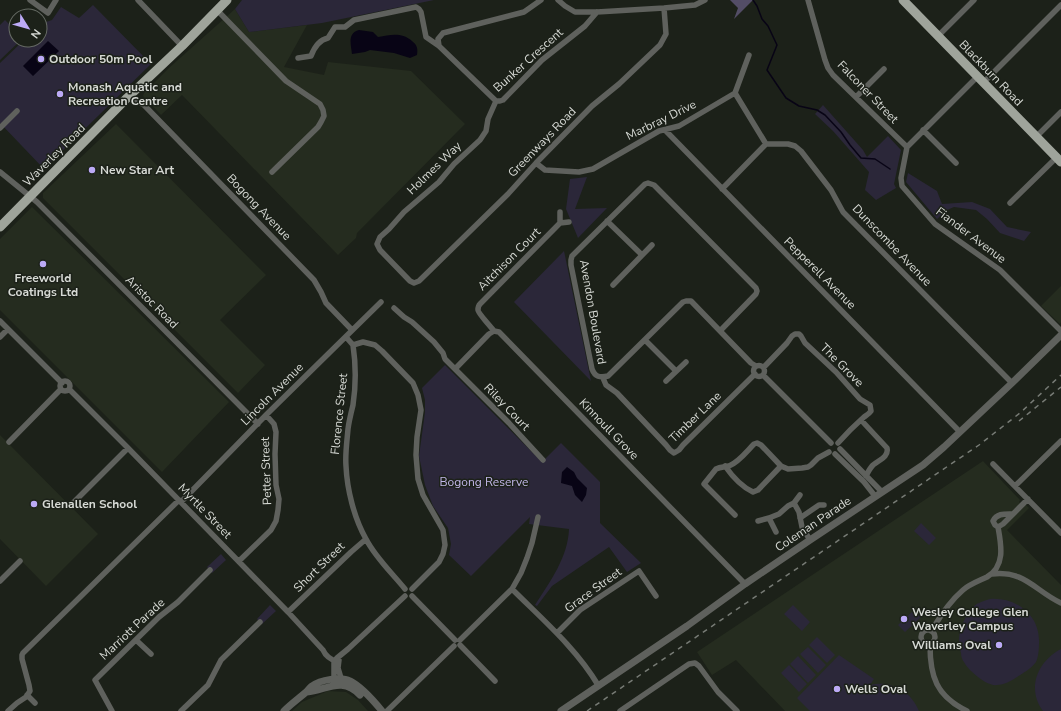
<svg xmlns="http://www.w3.org/2000/svg" width="1061" height="711" font-family="'Nunito Sans',sans-serif">
  <style>
    .built { fill: #252c1f }
    .green { fill: #2b2739 }
    .forest { fill: #534d66 }
    .water { fill: #080415 }
    .lines { fill: none; stroke-linecap: round; stroke-linejoin: round }
    .stream { stroke: #080415; stroke-width: 1.5 }
    .minor { stroke: #5f615d; stroke-width: 5.5 }
    .tertiary { stroke: #5f615d; stroke-width: 7 }
    .primary { stroke: #9fa49b; stroke-width: 9 }
    .rail { stroke: #777b75; stroke-width: 1.5; stroke-dasharray: 5 5; stroke-linecap: butt }
    .poi-dot { fill: #bcaaf6; stroke: #1c2119; stroke-width: 1.5 }
    .labels { text-anchor: middle; dominant-baseline: central; stroke-width: 3; stroke-linejoin: round; paint-order: stroke }
    .poi-label { font-size: 12px; font-weight: bold; fill: #d6d9d4; stroke: #1c2119; text-anchor: start }
    .street-label { font-size: 12px; fill: #d6d9d4; stroke: #1c2119 }
    .park-label { font-size: 12px; fill: #c1b6e8; stroke: #1c2119 }
  </style>
  <rect width="100%" height="100%" fill="#1c2119"/>
  <!-- built -->
  <path class="built" d="M235,9L249,32L307,25L284,67L324,75L328,62L411,71L465,124L357,233L356,238L338,255L182,95L161,115L143,96L144,93L170,67Z
    M116,124L266,275L220,320L265,365L238,393L43,198V193Z
    M32,207L229,402L162,472L0,310V239Z
    M1061,286V322L1060,324L1041,306Z
    M0,435L98,534L46,586L0,539Z
    M983,461L1020,500L1019,502L1022,505H1026L1029,508L1007,530L1061,585V711H785L736,660L712,675L697,652Z
    M328,691L346,692L358,700L368,711H292L302,702Z"/>
  <!-- green -->
  <path class="green" d="M242,0H434L322,23L249,32L235,9Z
    M93,5L151,64L44,169L0,123V63L24,40H40V25L43,23L52,20L61,7L79,18Z
    M5,20L16,31V40H21L0,60V25Z
    M823,105L863,150L867,157L888,136L901,150L894,184L896,188L876,200L865,190L869,172L833,131L815,114Z
    M908,173L937,191L942,204L972,202L990,209L1007,227L1031,232L1024,241L1000,233L987,219L976,210L954,207L947,210L937,219L906,182Z
    M587,177L575,209L607,208L578,238L566,209L570,179Z
    M564,251L591,381L514,302Z
    M445,365L542,462L561,443L600,482V523L641,563L627,572L609,547L552,586L537,606L535,605C550,582 568,557 569,529L529,524L530,517L471,576L449,555L451,544L448,528L433,506L425,485L419,456L425,412V400L422,388Z
    M921,523L936,538L929,545L914,531Z
    M221,554L226,560L212,573L207,567Z
    M990,599C1017,597 1041,616 1039,644C1039,650 1038,658 1036,662C1031,669 1023,673 1017,677C1011,681 1004,685 997,685C991,686 983,681 978,677C973,673 967,668 964,662C962,660 961,656 961,653C956,638 961,623 970,611C973,608 975,604 979,603C982,601 987,600 990,599Z
    M270,605L276,611L262,624L257,619Z
    M793,605L810,622L802,631L784,614Z
    M914,610L921,617L905,632L898,625Z
    M817,637L835,655L827,663L809,645Z
    M808,647L826,665L818,673L800,654Z
    M1061,649V711H1043C1026,688 1038,661 1061,649Z
    M839,655L874,679L870,685C891,680 911,691 919,711H810L797,698Z
    M798,656L816,675L808,683L790,664Z
    M789,665L807,684L799,692L781,673Z"/>
  <!-- forest -->
  <path class="forest" d="M730,0H753L734,19L738,8Z"/>
  <!-- water -->
  <path class="water" d="M359,30L373,32L378,37C391,35 401,32 412,41C417,45 418,48 417,55L410,58L394,53L370,50L365,52L352,54C351,45 347,33 359,30Z
    M48,41L59,51L33,76L23,66Z
    M567,467L574,472L577,478L587,488L586,495L582,502L575,495L572,486L561,483L562,472Z"/>
  <g class="lines">
    <!-- stream -->
    <path class="stream" d="M753,0L757,6L762,19L768,26L777,45L767,70L786,98L799,106L817,110L825,115L841,132L850,145L861,158L875,159L890,169"/>
    <!-- minor -->
    <path class="minor" d="M30,0L48,13L56,0
      M138,0L182,46
      M541,0L524,12L443,33L438,39L439,46L496,101H500L503,100L542,60L585,26L597,12
      M558,0L565,6L575,12H597L664,8L695,5L705,0
      M808,0L825,60L828,68L833,75L907,147
      M217,10L286,81L320,104L323,110L324,116L321,122L318,127L272,172
      M938,36L974,0
      M298,58L311,56C314,48 319,40 328,38L335,27H345L354,20L416,7L419,9L421,12L426,37L439,46
      M978,76L907,147L901,178L902,186L935,224L1000,270L1061,331
      M984,82L1061,5
      M735,93L766,144
      M856,97L884,69
      M127,98L135,100L144,105L314,280L321,292L326,303L352,330
      M496,101L488,119L486,131L480,140L454,164L439,182L404,212L389,229L380,237L377,244L380,250L410,281L414,283L419,281L508,194L536,163L592,106L619,84L660,45L666,34L664,8
      M0,128L17,111
      M665,130L960,432
      M923,130L956,163
      M1036,137L1061,112
      M536,163L545,170L579,172L593,169L659,131L679,126L735,93L749,55
      M0,172L37,202L258,424
      M722,189L766,144H788L795,146L801,151L831,190L843,212L1012,383
      M1010,203L1056,158
      M560,212V223L569,222
      M607,221L642,255
      M613,285L652,245
      M394,308L404,317L412,322L434,342L443,353L445,359L509,423L543,460
      M0,321L62,383
      M494,331C491,327 478,313 478,310C478,308 479,305 480,304L560,223
      M720,331L756,294L757,291L756,288L654,185L648,183L645,184L572,256L571,260V265L592,369C595,377 600,378 608,376L683,302L686,301H691L751,363L756,366
      M0,337L8,329
      M346,337L353,345L363,342L375,345L382,351L413,383L418,395L421,410L417,437L416,455L418,479L423,495L443,530L445,545L443,554L439,562L412,589
      M645,340L676,371
      M353,345C356,365 356,385 353,405C351,413 349,421 348,429C347,441 345,454 346,466C347,489 354,518 366,539C375,557 392,573 405,589
      M753.5 371a5.5 5.5 0 1 1 11 0a5.5 5.5 0 1 1-11 0Z
      M764,367L787,343L792,336L795,334H799L801,336L805,343L836,372L860,399L870,405L871,411C869,414 867,415 864,417C855,425 846,434 838,443
      M455,369L489,334L494,331L499,332L745,584
      M763,375L831,443
      M603,378L606,385L617,393L666,445L670,450L674,453L679,450L683,445L755,374
      M666,381L686,362
      M60 386a5 5 0 1 1 10 0a5 5 0 1 1-10 0Z
      M69,389L128,448L288,612L323,650C326,657 331,660 338,662
      M861,420L887,448C889,457 879,460 873,465C870,468 868,472 866,476
      M9,442L61,389
      M840,449L882,492
      M835,454L864,482L875,496
      M993,464L1061,533
      M725,466C732,476 742,487 753,492L758,490L781,466
      M1015,486L1061,441
      M181,502L266,415L381,302
      M794,503L799,512L802,527L810,540
      M71,505L128,448
      M735,515L704,484L716,469C720,467 725,467 729,466C739,462 747,451 754,444L757,443L761,445L781,466L788,469L802,468L808,467L811,465L818,458L829,452
      M769,518L776,532
      M800,518L819,505H824
      M758,521L769,518L779,514L788,506L794,503L800,495
      M998,527L1003,524L1028,499
      M239,561L271,530L276,521L278,510L279,499L276,485L275,454L276,432L274,424L266,415
      M992,574C1025,570 1035,591 1061,603
      M0,581L20,561
      M512,589C542,619 576,648 598,685
      M412,596L455,640
      M288,612L351,552L366,539
      M921 637a7 7 0 1 1 14 0a7 7 0 1 1-14 0Z
      M931,631C941,616 949,602 963,590C970,584 979,581 987,577C1006,566 1001,544 998,527L995,525L993,521C997,513 1005,514 1013,514
      M557,633L580,610L639,571L656,596
      M136,640L151,654
      M460,640L512,589L521,573L527,558L532,543L538,517
      M460,645L495,681
      M930,645C930,676 936,696 967,711
      M339,660L338,668L341,678
      M334,679V662L337,658L348,649L405,596
      M27,695L35,703
      M8,711L17,703L26,697L30,691L29,685L22,659V655L23,653L179,500
      M112,711L95,680L159,617L178,602L210,570
      M181,711L208,685L221,660L260,622
      M387,711L454,646
      M620,711L689,664L695,663L699,666L718,692L737,711"/>
    <!-- tertiary -->
    <path class="tertiary" d="M307,692C327,690 342,676 360,695
      M284,711C291,704 298,699 305,693C308,691 309,688 312,686C320,680 341,676 350,681C362,687 373,700 382,711
      M561,711L687,626L745,584L810,540L923,465L944,447L1012,383L1061,335"/>
    <!-- primary -->
    <path class="primary" d="M903,0L1061,162
      M0,227L127,98L182,46L227,0"/>
    <!-- rail -->
    <path class="rail" d="M1019,421L1061,387
      M587,711L979,445L1020,413L1061,375"/>
  </g>
  <!-- markers -->
  <g class="poi-dot">
    <circle cx="41" cy="59" r="4"/>
    <circle cx="60" cy="94" r="4"/>
    <circle cx="92" cy="170" r="4"/>
    <circle cx="43" cy="264" r="4"/>
    <circle cx="34" cy="504" r="4"/>
    <circle cx="904" cy="619" r="4"/>
    <circle cx="999" cy="645" r="4"/>
    <circle cx="837" cy="689" r="4"/>
  </g>
  <g class="labels">
    <!-- poi labels -->
    <g class="poi-label">
      <text x="49" y="59">Outdoor 50m Pool</text>
      <text x="68" y="87">Monash Aquatic and<tspan x="68" dy="14">Recreation Centre</tspan></text>
      <text x="100" y="170">New Star Art</text>
      <text x="43" y="278" text-anchor="middle">Freeworld<tspan x="43" dy="14">Coatings Ltd</tspan></text>
      <text x="42" y="504">Glenallen School</text>
      <text x="912" y="612">Wesley College Glen<tspan x="912" dy="14">Waverley Campus</tspan></text>
      <text x="991" y="645" text-anchor="end">Williams Oval</text>
      <text x="845" y="689">Wells Oval</text>
    </g>
    <!-- street labels -->
    <g class="street-label">
      <text transform="translate(528 60) rotate(-42)">Bunker Crescent</text>
      <text transform="translate(991 73) rotate(46)">Blackburn Road</text>
      <text transform="translate(868 92) rotate(46)">Falconer Street</text>
      <text transform="translate(661 120) rotate(-26)">Marbray Drive</text>
      <text transform="translate(542 142) rotate(-46)">Greenways Road</text>
      <text transform="translate(54 155) rotate(-45)">Waverley Road</text>
      <text transform="translate(434 168) rotate(-44)">Holmes Way</text>
      <text transform="translate(259 207) rotate(46)">Bogong Avenue</text>
      <text transform="translate(971 235) rotate(37)">Fiander Avenue</text>
      <text transform="translate(892 245) rotate(46)">Dunscombe Avenue</text>
      <text transform="translate(509 259) rotate(-45)">Aitchison Court</text>
      <text transform="translate(820 273) rotate(45)">Pepperell Avenue</text>
      <text transform="translate(152 302) rotate(45)">Aristoc Road</text>
      <text transform="translate(593 312) rotate(80)">Avendon Boulevard</text>
      <text transform="translate(842 365) rotate(45)">The Grove</text>
      <text transform="translate(272 394) rotate(-45)">Lincoln Avenue</text>
      <text transform="translate(507 407) rotate(46)">Riley Court</text>
      <text transform="translate(339 414) rotate(-84)">Florence Street</text>
      <text transform="translate(695 417) rotate(-44)">Timber Lane</text>
      <text transform="translate(609 429) rotate(46)">Kinnoull Grove</text>
      <text transform="translate(266 471) rotate(-92)">Petter Street</text>
      <text transform="translate(205 511) rotate(46)">Myrtle Street</text>
      <text transform="translate(813 524) rotate(-34)">Coleman Parade</text>
      <text transform="translate(319 567) rotate(-44)">Short Street</text>
      <text transform="translate(593 590) rotate(-36)">Grace Street</text>
      <text transform="translate(132 629) rotate(-43)">Marriott Parade</text>
    </g>
    <!-- park labels -->
    <g class="park-label">
      <text x="484" y="482">Bogong Reserve</text>
    </g>
  </g>
  <!-- north arrow -->
  <g transform="translate(28 28) rotate(127)"><circle r="19" fill="#1c2119" stroke="#666b64"/>
  <path d="M0-3L7 15L0 10L-7 15Z" fill="#bcaaf6"/>
  <text y="-6" font-size="11" font-weight="bold" text-anchor="middle" fill="#d6d9d4">N</text>
  </g>
</svg>
